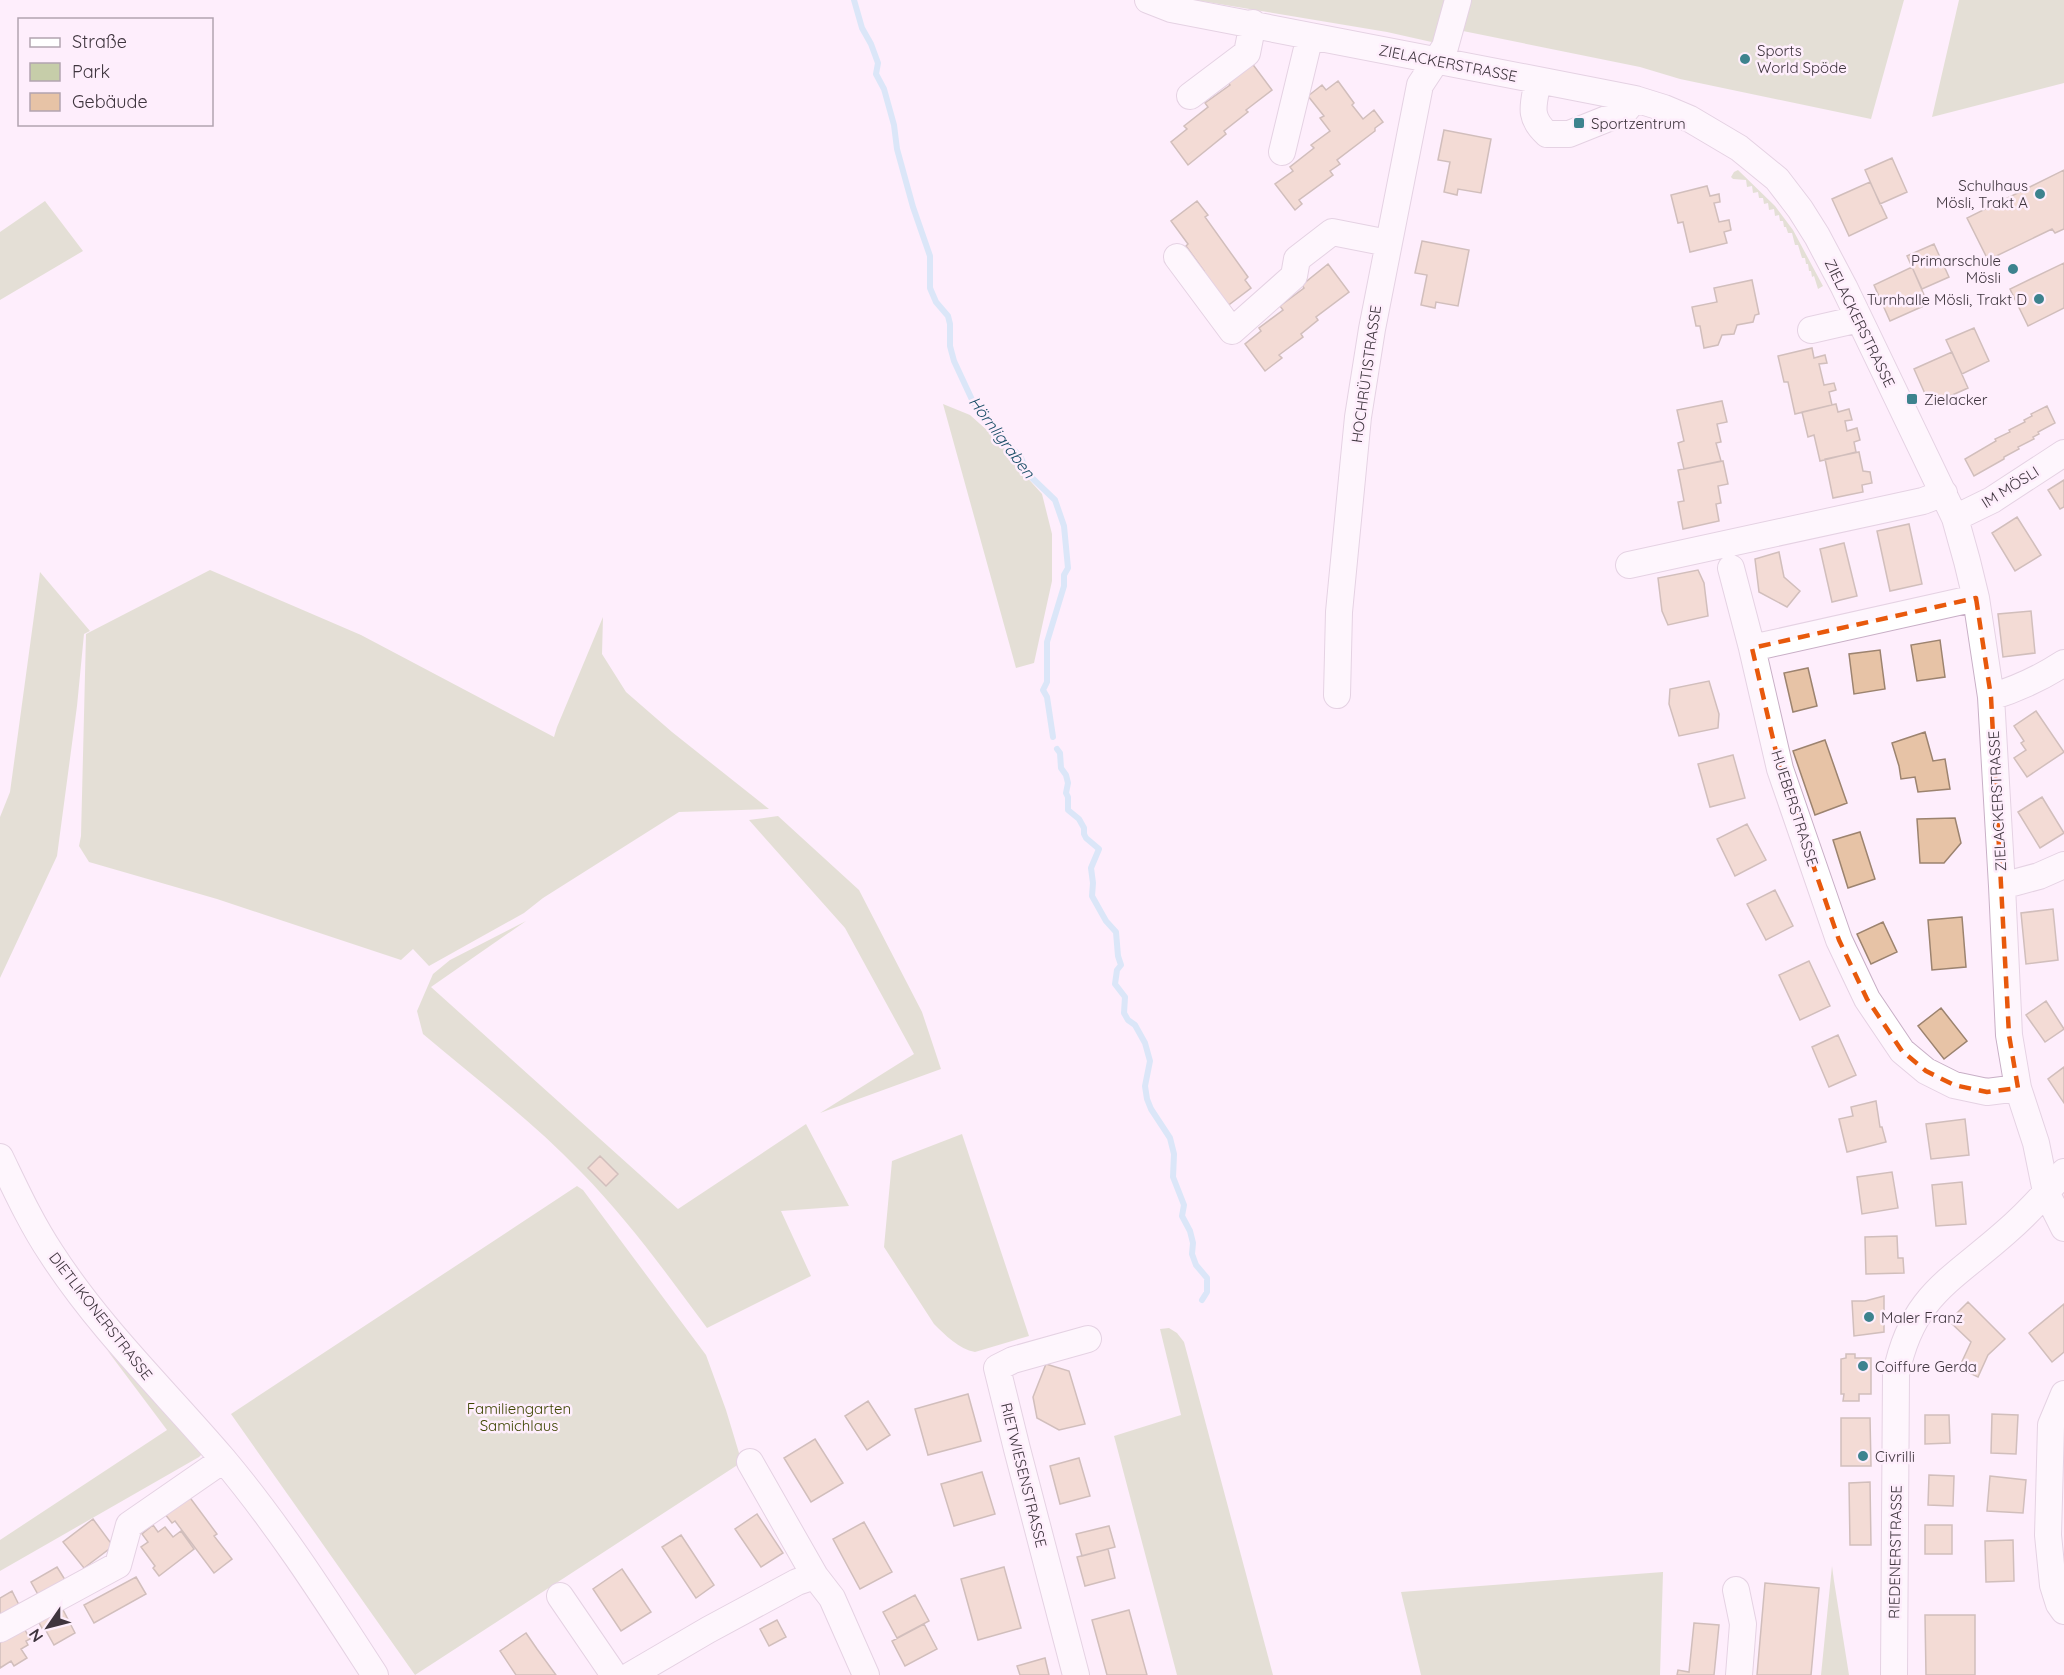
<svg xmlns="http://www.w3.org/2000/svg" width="2064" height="1675" font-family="Quicksand,sans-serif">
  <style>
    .green { fill: #c6cda9 }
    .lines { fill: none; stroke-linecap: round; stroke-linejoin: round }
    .stream { stroke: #b1dcf4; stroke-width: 6 }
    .building { fill: #e7c3a6; stroke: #9c836f; stroke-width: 1.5 }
    .minor-casing { stroke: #c8afc6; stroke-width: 28 }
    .minor { stroke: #fff; stroke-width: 26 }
    .marked { fill: none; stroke: #e8590c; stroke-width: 4.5; stroke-dasharray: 12 8; stroke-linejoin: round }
    .poi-dot { fill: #3d838e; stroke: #feeefc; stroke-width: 2 }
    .labels { text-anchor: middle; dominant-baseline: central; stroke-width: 5; stroke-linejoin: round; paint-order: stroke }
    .poi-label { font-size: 15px; fill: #3f353e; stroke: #feeefc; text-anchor: start }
    .street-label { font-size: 15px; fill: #3f353e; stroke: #feeefc }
    .park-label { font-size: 15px; fill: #3d4500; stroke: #feeefc }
    .water-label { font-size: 16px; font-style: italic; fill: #1b4f68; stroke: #feeefc }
  </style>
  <rect width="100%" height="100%" fill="#feeefc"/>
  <!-- green -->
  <path class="green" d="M1195,0H1904L1871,119L1680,79L1640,67L1458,30L1436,43L1387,32Z
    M1959,0H2064V83L1932,117Z
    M1738,170L1775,206L1793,230L1823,286L1818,289L1814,276L1812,277L1811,271H1809L1808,264H1806L1805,258H1802L1798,245H1795L1792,233H1788L1786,227H1784L1783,221H1780L1779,215L1775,216L1774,209L1769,210L1768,203L1764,204L1763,198H1759L1758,192L1753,193L1752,186L1747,187L1746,180L1733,179L1731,177L1734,172Z
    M45,201L83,251L0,300V232Z
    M943,404L970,415L1017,457L1024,474L1042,494L1052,534V581L1034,663L1016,668Z
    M210,570L361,635L554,737L557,727L603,617L602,654L626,692L672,732L769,809L679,812L543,898L524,913L429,966L413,949L401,960L217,899L89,862L79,846L81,836L86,634Z
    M40,572L90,631L84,634L77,706L57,856L0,978V817L10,792Z
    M778,816L859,890L922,1012L941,1069L820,1113L914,1054L845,928L749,820Z
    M526,921L431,987L678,1209L806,1124L849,1206L781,1211L811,1276L707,1328C667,1274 628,1220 581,1172C533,1122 476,1079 423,1034L417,1011L433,974L450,960Z
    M962,1134L1029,1336L975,1352C959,1349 945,1335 934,1324L884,1247L892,1161Z
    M577,1186L583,1190L706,1355L726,1410L739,1453V1464L415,1675L231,1414Z
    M1169,1328L1177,1333L1184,1342L1273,1675H1177L1114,1436L1181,1415L1160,1329Z
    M107,1350L205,1451L199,1457L0,1571V1540L167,1430Z
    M1832,1566L1834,1581L1849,1675H1821Z
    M1663,1572L1660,1675H1421L1401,1592Z"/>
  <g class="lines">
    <!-- stream -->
    <path class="stream" d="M854,0L862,28L871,44L878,63L876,74L884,89L894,125L897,149L913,207L930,256V288L936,302L948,316L950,324V346L954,361L974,404L987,415L999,436L1020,456L1029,475L1055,500L1064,526L1068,568L1064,575V586L1047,642V682L1043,690L1047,697L1053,737
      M1057,749L1060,753L1061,768L1066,775L1068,783L1066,793L1068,797V810L1079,819L1084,828V834L1086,838L1099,849L1091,868L1093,883L1092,896L1106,921L1116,932L1118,956L1121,965L1117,970L1115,984L1125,997L1124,1013L1128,1020L1135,1025L1145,1043L1150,1061L1145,1086L1147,1099L1151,1109L1170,1138L1174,1154L1173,1177L1184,1205L1182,1216L1190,1231L1193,1243L1192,1254L1196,1265L1207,1278V1292L1202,1300"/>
  </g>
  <!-- building -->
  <path class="building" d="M1251,62L1272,90L1246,110L1248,112L1224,131L1226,134L1188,165L1171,142L1187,129L1184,126L1208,107L1205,103L1230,85L1227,80Z
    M1338,81L1354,103L1352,105L1363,119L1374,110L1383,122L1375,128V131L1337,160L1340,164L1330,171L1333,175L1299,200L1302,204L1295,210L1275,184L1293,171L1290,167L1314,148L1311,145L1330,131L1320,118L1324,116L1308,96L1322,85L1326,90Z
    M1444,130L1491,139L1481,193L1458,189L1457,195L1444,192L1450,162L1438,160Z
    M1892,158L1907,192L1880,204L1865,170Z
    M2064,170V229L2055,233L2052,229L1988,260L1967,218Z
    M1870,182L1887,218L1849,236L1832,199Z
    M1707,186L1710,196L1719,194L1720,202L1714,203L1719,222L1729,220L1731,230L1724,232L1727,243L1690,252L1683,222L1678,223L1671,195Z
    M1197,201L1208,215L1205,217L1248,277L1245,280L1251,288L1226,307L1201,274L1204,271L1186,246L1188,244L1171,221Z
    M1422,241L1469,250L1458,306L1436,302L1435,308L1421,305L1427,275L1415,273Z
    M1934,244L1949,277L1922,289L1907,256Z
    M2064,263V308L2028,326L2010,289Z
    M1328,264L1349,292L1316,317L1318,320L1301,334L1303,337L1279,355L1282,358L1265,371L1245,344L1261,331L1259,328L1283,310L1280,306L1304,288L1302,285Z
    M1912,267L1928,304L1890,321L1874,285Z
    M1752,280L1759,314L1755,315L1753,322L1737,325L1734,334L1722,335L1718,345L1704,348L1700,326H1696L1692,307L1717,302L1714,288Z
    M1974,328L1989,361L1962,374L1946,340Z
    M1812,348L1814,358L1825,355L1827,363L1819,364L1824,385L1834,383L1836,390L1829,392L1832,405L1795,414L1788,382H1784L1778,356Z
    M1952,352L1968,388L1930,405L1914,369Z
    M1722,401L1727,422L1717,424L1721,442L1716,443L1721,461L1684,469L1678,443L1684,441L1677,410Z
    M1836,404L1838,412L1849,409L1852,420L1845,421L1847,431L1857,428L1860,440L1854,442L1856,452L1820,461L1814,435L1808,437L1802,412Z
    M2047,406L2055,423L2038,432L2039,434L2033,437L2034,439L2018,447L2019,449L2004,457V459L1974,476L1965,459L1996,441L1995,439L2010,432L2009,430L2025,422L2024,420L2032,416L2031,414Z
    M1859,452L1863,471L1870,472L1872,483L1862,485L1863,492L1833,498L1825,459Z
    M1723,461L1728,484L1718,486L1721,503L1716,504L1719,521L1683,529L1678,502L1684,501L1678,470Z
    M2064,480V507L2060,509L2048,490Z
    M2017,517L2041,555L2015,571L1992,533Z
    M1909,524L1922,584L1890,591L1877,531Z
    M1844,543L1857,596L1832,602L1820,549Z
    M1779,552L1784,577L1800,591L1787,607L1759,592L1755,559Z
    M1698,570L1704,583L1708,616L1668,625L1662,611L1658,578Z
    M2031,611L2035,653L2003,657L1998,614Z
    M1940,640L1945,677L1917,681L1911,645Z
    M1880,650L1885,689L1854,694L1849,654Z
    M1808,668L1817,706L1793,712L1784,673Z
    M1709,681L1719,714L1718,728L1679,736L1669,704L1670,689Z
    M2036,711L2064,752L2027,777L2014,758L2026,750L2021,743L2024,741L2014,726Z
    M1925,732L1933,761L1945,759L1950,789L1918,792L1915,777L1901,779L1899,766L1892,743Z
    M1825,740L1847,803L1815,815L1793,751Z
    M1733,755L1745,798L1710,807L1698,764Z
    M2042,797L2064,833L2040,848L2018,812Z
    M1955,818L1961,843L1944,863H1920L1917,819Z
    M1747,824L1766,860L1735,876L1717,839Z
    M1860,832L1875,879L1848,888L1833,840Z
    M1775,890L1793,926L1766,940L1747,904Z
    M2053,909L2058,960L2026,964L2021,913Z
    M1962,917L1966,967L1932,970L1928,920Z
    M1883,922L1897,952L1871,964L1857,934Z
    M1809,961L1830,1006L1800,1020L1779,975Z
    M2046,1001L2064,1029L2045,1042L2026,1015Z
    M1941,1008L1967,1041L1944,1059L1918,1026Z
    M1838,1035L1856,1075L1829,1087L1812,1047Z
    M2064,1067V1103L2048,1079Z
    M1876,1101L1880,1127H1882L1886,1142L1847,1152L1839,1119L1853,1116L1851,1107Z
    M1965,1119L1969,1155L1931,1159L1926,1124Z
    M600,1156L618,1174L606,1186L588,1168Z
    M1892,1172L1898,1208L1862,1214L1857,1177Z
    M1962,1182L1966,1224L1936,1226L1932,1185Z
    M1897,1236L1898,1258H1903L1904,1273L1866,1274L1865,1237Z
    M1884,1296V1332L1854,1336L1852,1301H1865Z
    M1968,1302L2005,1339L1988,1355L1978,1377L1959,1368L1971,1342L1949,1321Z
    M2064,1304V1352L2052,1362L2029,1333Z
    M1846,1354H1855V1358H1871V1394H1859V1401H1843L1844,1394H1841V1359L1846,1358Z
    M1046,1364L1069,1371L1085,1424L1059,1430L1037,1418L1033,1397Z
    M968,1394L981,1441L928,1455L915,1409Z
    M868,1401L890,1435L867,1450L845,1416Z
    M1992,1414L2018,1415L2016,1454L1991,1453Z
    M1925,1415H1949L1950,1443L1925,1444Z
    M1841,1418H1870L1871,1466H1841Z
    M815,1439L843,1483L811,1502L784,1458Z
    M1079,1458L1090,1496L1060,1504L1050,1466Z
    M982,1472L995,1514L954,1526L941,1484Z
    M1929,1475L1954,1476L1953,1506L1928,1505Z
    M1990,1476L2026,1480L2023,1513L1987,1511Z
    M1870,1482L1871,1545H1850L1849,1483Z
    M188,1495L217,1534L214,1536L232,1559L214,1573L175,1521L172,1523L164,1513Z
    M757,1514L783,1553L761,1567L735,1529Z
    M93,1519L113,1546L84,1568L63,1542Z
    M864,1522L892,1572L860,1589L833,1539Z
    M153,1525L158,1532L165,1527L173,1537L181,1531L194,1549L159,1576L153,1568L155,1566L141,1547L148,1542L142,1534Z
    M1925,1525H1952V1554H1925Z
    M1109,1526L1115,1547L1082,1556L1076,1534Z
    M681,1535L714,1585L696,1598L662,1547Z
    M2013,1540L2014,1581L1986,1582L1985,1541Z
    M1108,1549L1115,1578L1085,1586L1077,1557Z
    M57,1567L67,1583L40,1598L31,1582Z
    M1004,1567L1021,1628L978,1640L961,1579Z
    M622,1569L651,1612L621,1631L593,1589Z
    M136,1577L146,1594L94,1623L84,1605Z
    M1765,1583L1819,1588L1811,1675H1757Z
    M12,1591L21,1609L0,1621V1598Z
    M915,1595L929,1621L897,1638L883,1612Z
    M60,1604L75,1633L54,1645L45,1629L43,1630L36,1617Z
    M1129,1610L1147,1675H1107L1092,1620Z
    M1925,1615H1975V1675H1926Z
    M777,1620L786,1637L769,1646L760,1629Z
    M21,1623L30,1639L26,1641L28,1645L21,1649L27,1658L14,1666L11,1661L0,1668V1635Z
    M1694,1623L1719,1625L1714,1675H1677L1678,1670L1689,1672Z
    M924,1624L937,1649L905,1666L892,1641Z
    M526,1633L537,1649L556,1675H516L500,1651Z
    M1045,1658L1049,1675H1020L1017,1666Z"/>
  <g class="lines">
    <defs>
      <path id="minor" d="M1148,0L1171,9L1538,80L1635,99L1664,108L1690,119L1739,148L1777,179L1800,209L1817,236L1844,287L1955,518L1967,561L1976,598L1991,697L2002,886L2009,1035L2018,1088L2036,1143L2046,1192L2064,1228
        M1538,80C1534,104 1527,116 1547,134H1569L1624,112L1635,99
        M1190,96L1247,53L1253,23
        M1282,152L1310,36
        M1177,257L1232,331L1294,276L1297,259L1332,232L1388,243
        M1811,330L1859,319
        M1955,518L1992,500L2064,453
        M1629,565L1923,501L1944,493
        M1731,568L1752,648
        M1976,598L1752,648L1780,769L1839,940L1867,999L1902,1051L1926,1071L1954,1085L1987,1092L2018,1088
        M1337,695L1339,612L1358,417L1372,329L1420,85L1445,47L1458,0
        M1991,697C2017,689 2041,678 2064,663
        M2002,886L2039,876L2064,865
        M0,1157C16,1190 31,1223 51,1253C100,1329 165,1391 223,1459C280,1527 327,1601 375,1675
        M2064,1394L2051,1425L2048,1535L2053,1585L2059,1604L2064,1611
        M750,1462L815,1576
        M1736,1590L1743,1624L1739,1675
        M560,1596L614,1675
        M0,1629L118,1565L129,1525L223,1460
        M631,1675L708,1630L797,1582L815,1576L832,1598L866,1675
        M1076,1675L1017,1449L997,1368L1013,1360L1088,1339
        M1894,1675L1896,1374C1912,1295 1951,1281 2006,1232C2027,1214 2046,1193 2064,1172"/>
    </defs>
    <!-- minor casing -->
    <use href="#minor" class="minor-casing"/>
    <!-- minor -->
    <use href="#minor" class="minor"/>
  </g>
  <!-- marked area -->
  <path d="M0 0H2064V1675H0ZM1976,598L1991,697L2009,1035L2018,1088L1987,1092L1954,1085L1926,1071L1902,1051L1867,999L1839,940L1780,769L1752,648Z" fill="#feeefc" fill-opacity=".55" fill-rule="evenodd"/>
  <path class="marked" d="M1976,598L1991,697L2009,1035L2018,1088L1987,1092L1954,1085L1926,1071L1902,1051L1867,999L1839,940L1780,769L1752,648Z"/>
  <!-- markers -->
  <g class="poi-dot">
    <circle cx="1745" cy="59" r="6"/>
    <rect x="1573" y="117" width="12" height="12" rx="3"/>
    <circle cx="2040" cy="194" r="6"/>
    <circle cx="2013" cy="269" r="6"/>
    <circle cx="2039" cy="299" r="6"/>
    <rect x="1906" y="393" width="12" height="12" rx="3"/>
    <circle cx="1869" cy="1317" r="6"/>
    <circle cx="1863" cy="1366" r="6"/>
    <circle cx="1863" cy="1456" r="6"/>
  </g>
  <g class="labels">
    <!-- poi labels -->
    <g class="poi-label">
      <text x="1757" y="50">Sports<tspan x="1757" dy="17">World Spöde</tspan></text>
      <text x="1591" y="123">Sportzentrum</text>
      <text x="2028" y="185" text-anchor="end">Schulhaus<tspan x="2028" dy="17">Mösli, Trakt A</tspan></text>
      <text x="2001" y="260" text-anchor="end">Primarschule<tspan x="2001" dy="17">Mösli</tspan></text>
      <text x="2027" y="299" text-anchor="end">Turnhalle Mösli, Trakt D</text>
      <text x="1924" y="399">Zielacker</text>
      <text x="1881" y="1317">Maler Franz</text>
      <text x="1875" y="1366">Coiffure Gerda</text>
      <text x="1875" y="1456">Civrilli</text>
    </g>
    <!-- street labels -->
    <g class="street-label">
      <text transform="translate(1448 63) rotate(11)">ZIELACKERSTRASSE</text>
      <text transform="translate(1860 323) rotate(64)">ZIELACKERSTRASSE</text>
      <text transform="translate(1366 374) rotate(-82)">HOCHRÜTISTRASSE</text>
      <text transform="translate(2010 487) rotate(-32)">IM MÖSLI</text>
      <text transform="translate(1997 801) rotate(-93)">ZIELACKERSTRASSE</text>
      <text transform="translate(1795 808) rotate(72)">HUEBERSTRASSE</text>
      <text transform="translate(101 1316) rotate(52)">DIETLIKONERSTRASSE</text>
      <text transform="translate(1024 1475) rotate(76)">RIETWIESENSTRASSE</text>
      <text transform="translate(1895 1552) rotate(-89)">RIEDENERSTRASSE</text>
    </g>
    <!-- park labels -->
    <g class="park-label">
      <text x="519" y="1408">Familiengarten<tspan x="519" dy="17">Samichlaus</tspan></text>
    </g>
    <!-- water labels -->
    <g class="water-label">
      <text transform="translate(1002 437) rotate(53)">Hörnligraben</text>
    </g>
  </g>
  <!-- legend -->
  <rect x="18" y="18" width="195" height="108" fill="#feeefc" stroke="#b2a4b0" stroke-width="1.5"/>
  <rect x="30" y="38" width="30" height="9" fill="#ffffff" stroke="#b2a4b0" stroke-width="1.5"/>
  <text x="72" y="48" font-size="18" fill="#3f353e">Straße</text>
  <rect x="30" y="63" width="30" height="18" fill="#c6cda9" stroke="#b2a4b0" stroke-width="1.5"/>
  <text x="72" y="78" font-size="18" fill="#3f353e">Park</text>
  <rect x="30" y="93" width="30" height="18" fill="#e7c3a6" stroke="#b2a4b0" stroke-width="1.5"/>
  <text x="72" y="108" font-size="18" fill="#3f353e">Gebäude</text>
  <!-- north arrow -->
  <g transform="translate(48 1627) rotate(235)" stroke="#feeefc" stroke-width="4.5" paint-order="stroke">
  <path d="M0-4.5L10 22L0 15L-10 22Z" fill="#3f353e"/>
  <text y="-9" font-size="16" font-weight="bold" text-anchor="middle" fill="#3f353e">N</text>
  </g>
</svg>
